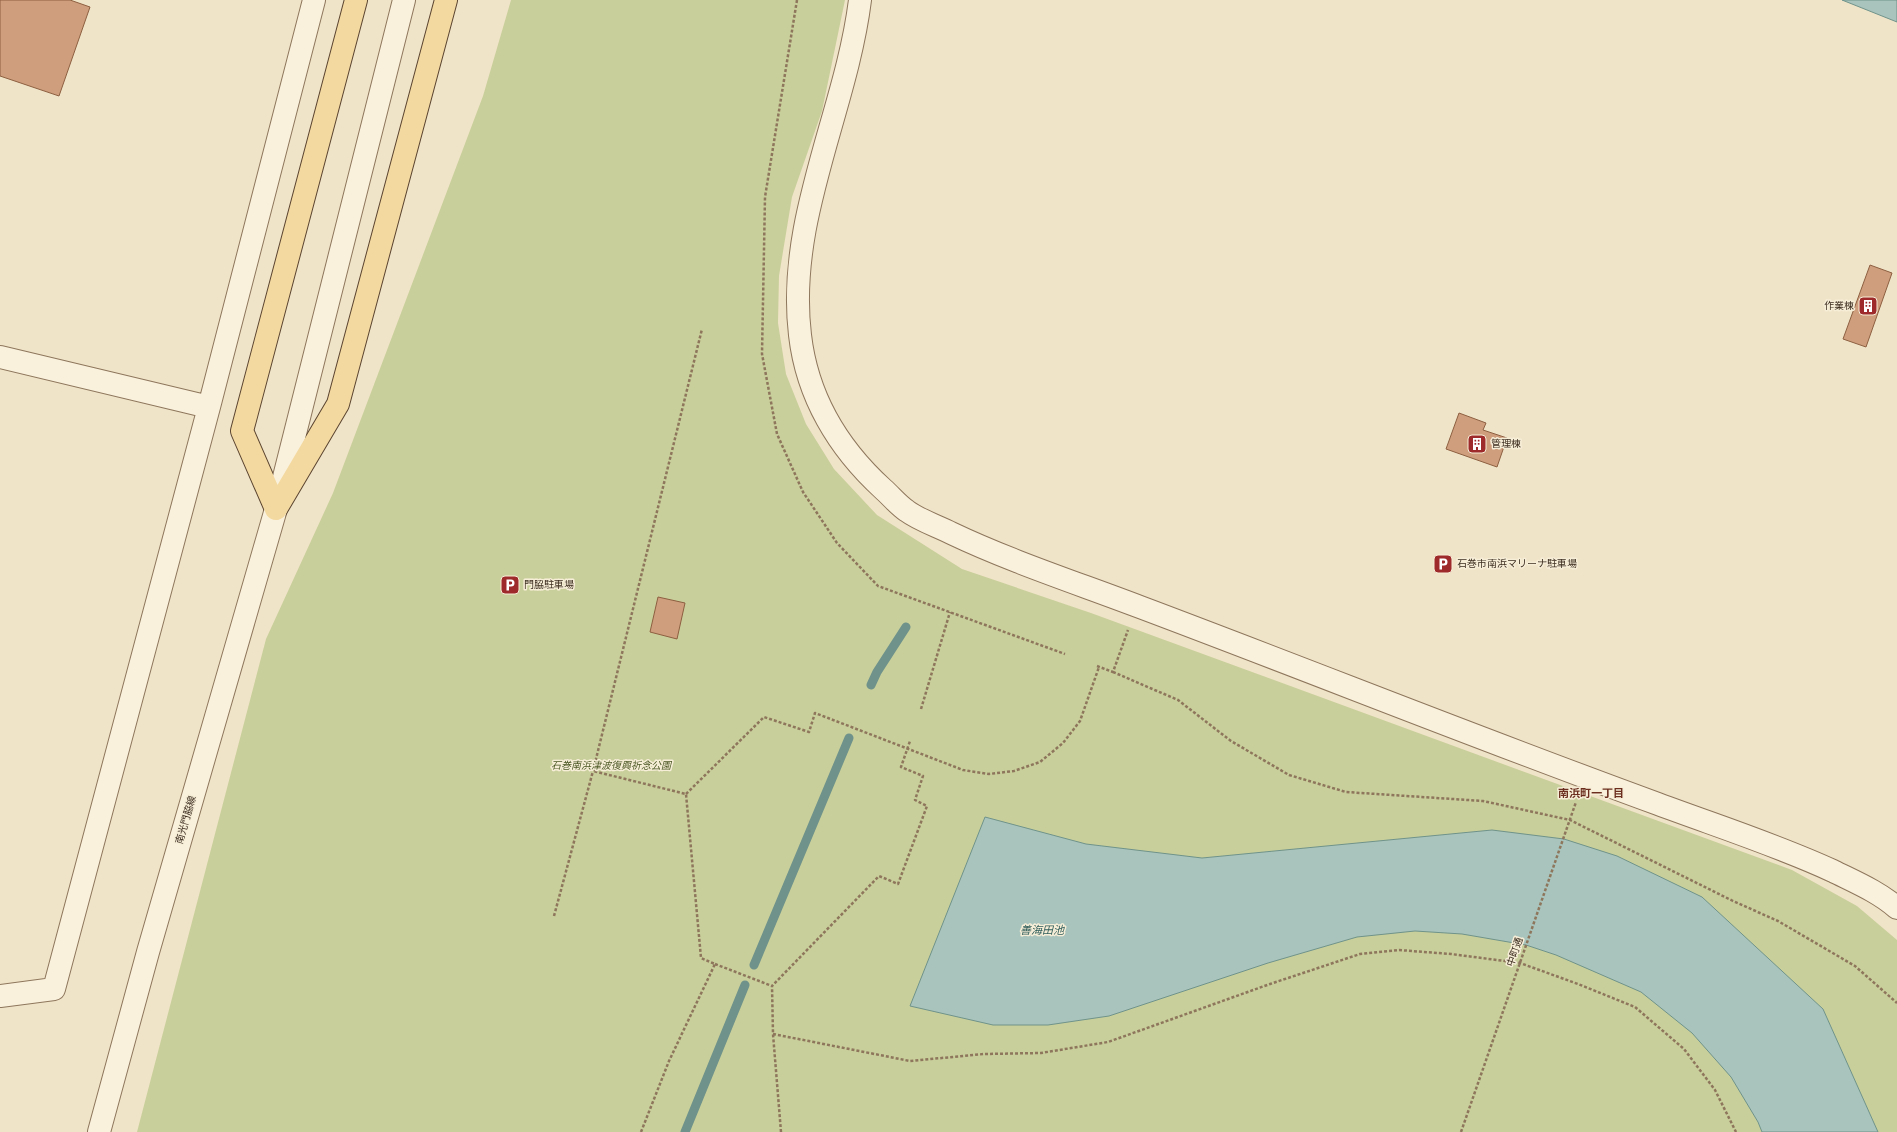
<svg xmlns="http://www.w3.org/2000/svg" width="1897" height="1132" font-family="Bitter,'Noto Sans JP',serif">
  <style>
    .green { fill: #c9cf9b }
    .water { fill: #a9c4bc; stroke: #6f938a }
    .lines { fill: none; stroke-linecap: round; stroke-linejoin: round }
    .stream { stroke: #6f938a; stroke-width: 9 }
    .building { fill: #cf9f7d; stroke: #8d5f41 }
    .minor-casing { stroke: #8d765c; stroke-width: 24 }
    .tertiary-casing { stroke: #8d765c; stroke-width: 24 }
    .primary-casing { stroke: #5b4430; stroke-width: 24 }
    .path { stroke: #8d765c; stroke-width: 2.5; stroke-dasharray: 3 2; stroke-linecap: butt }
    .minor { stroke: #faf1dc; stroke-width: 22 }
    .tertiary { stroke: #faf1dc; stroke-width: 22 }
    .primary { stroke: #f3d9a0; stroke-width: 22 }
    .labels { text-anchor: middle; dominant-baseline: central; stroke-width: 3; stroke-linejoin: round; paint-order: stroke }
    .poi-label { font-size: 10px; fill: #3d2e20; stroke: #f7eed8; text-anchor: start }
    .park-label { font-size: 10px; font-style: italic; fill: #4d5a26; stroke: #f7eed8 }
    .street-label { font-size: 10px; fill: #3d2e20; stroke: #f7eed8 }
    .neighbourhood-label { font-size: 11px; font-weight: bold; fill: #6b2e1e; stroke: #f7eed8 }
    .water-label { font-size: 11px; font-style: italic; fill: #2f5d5a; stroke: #f7eed8 }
  </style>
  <rect width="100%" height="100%" fill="#f0e4c8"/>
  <!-- green -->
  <path class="green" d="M511,0H845L822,111L792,197L779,276L778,323L786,374L806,424L834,469L877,515L962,569L1091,613L1792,870L1857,906L1897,940V1132H137L266,639L333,493L483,96Z"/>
  <!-- water -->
  <path class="water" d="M1842,0H1897V22Z
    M985,817L1086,844L1202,858L1492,830L1564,839L1617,856L1702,897L1823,1009L1878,1132H1762L1758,1122L1731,1077L1692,1033L1641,992L1556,955L1526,945L1462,934L1415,931L1357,937L1268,963L1109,1016L1048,1025H993L910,1006Z"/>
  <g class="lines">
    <!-- stream -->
    <path class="stream" d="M871,685L877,672L906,627
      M754,965L849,738
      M685,1132L745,985"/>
  </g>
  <!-- building -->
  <path class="building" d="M0,0H70L90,7L59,96L0,76Z
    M1870,265L1892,273L1866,347L1843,339Z
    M1459,413L1486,423L1483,430L1507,438L1497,467L1446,449Z
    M658,597L685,603L677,639L650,632Z"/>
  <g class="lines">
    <defs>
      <path id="minor" d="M0,357L209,407L54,989L0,996
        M209,407L314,0"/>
      <path id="tertiary" d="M860,0C846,112 786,219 800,335C807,396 838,448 883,489C891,496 898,505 907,511C919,520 937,526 951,533C1012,562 1077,583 1140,607C1313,672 1485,741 1658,804C1717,826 1777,845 1833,871C1855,882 1879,892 1897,908
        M99,1132L148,952L276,509L404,0"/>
      <path id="primary" d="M276,509L338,404L446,0
        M276,509L242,431L356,0"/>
    </defs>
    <!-- minor casing -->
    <use href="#minor" class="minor-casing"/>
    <!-- tertiary casing -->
    <use href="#tertiary" class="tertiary-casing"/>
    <!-- primary casing -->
    <use href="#primary" class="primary-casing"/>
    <!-- path -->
    <path class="path" d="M797,0L765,197L762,354L777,434L803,492L837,543L878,586L1065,654
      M1097,666L1113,672L1128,630
      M1113,672L1178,700L1231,741L1289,775L1346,792L1483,801L1570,820L1733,901L1778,921L1855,966L1897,1003
      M921,709L950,612
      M686,794L764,717L809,732L815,713L963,770L989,774L1014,771L1040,762L1063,743L1080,721L1099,667
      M554,916L593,771
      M715,964L772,986
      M773,1034L910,1061L984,1054L1041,1053L1108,1042L1270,984L1360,954L1399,950L1451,954L1520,963L1578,984L1635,1007L1684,1049L1715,1090L1736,1132
      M641,1132L669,1061L715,964L701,958L686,794L593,771L702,329
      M781,1132L773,1034L772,986L879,876L898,884L927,806L915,800L923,776L901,767L910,741
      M1461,1132L1576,802"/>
    <!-- minor -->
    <use href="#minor" class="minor"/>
    <!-- tertiary -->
    <use href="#tertiary" class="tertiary"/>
    <!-- primary -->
    <use href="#primary" class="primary"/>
  </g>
  <!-- icons -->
  <defs>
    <symbol id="building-square" viewBox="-11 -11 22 22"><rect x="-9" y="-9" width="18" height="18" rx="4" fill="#9e2a2b" stroke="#f7eed8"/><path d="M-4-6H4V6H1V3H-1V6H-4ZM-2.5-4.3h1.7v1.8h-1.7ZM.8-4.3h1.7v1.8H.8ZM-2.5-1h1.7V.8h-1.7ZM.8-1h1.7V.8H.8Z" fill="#fff"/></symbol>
    <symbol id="parking-square" viewBox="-11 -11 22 22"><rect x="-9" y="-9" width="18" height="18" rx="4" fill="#9e2a2b" stroke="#f7eed8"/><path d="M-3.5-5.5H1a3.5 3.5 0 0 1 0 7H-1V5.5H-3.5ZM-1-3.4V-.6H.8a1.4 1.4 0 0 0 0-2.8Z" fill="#fff"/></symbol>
  </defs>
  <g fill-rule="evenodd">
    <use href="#building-square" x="1857" y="295" width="22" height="22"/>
    <use href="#building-square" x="1466" y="433" width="22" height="22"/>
    <use href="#parking-square" x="1432" y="553" width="22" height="22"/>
    <use href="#parking-square" x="499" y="574" width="22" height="22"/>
  </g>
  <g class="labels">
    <!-- poi labels -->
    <g class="poi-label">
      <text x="1854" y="306" text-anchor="end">作業棟</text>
      <text x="1491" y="444">管理棟</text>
      <text x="1457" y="564">石巻市南浜マリーナ駐車場</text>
      <text x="524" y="585">門脇駐車場</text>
    </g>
    <!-- park labels -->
    <g class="park-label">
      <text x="611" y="766">石巻南浜津波復興祈念公園</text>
    </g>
    <!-- street labels -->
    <g class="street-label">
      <text transform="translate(186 820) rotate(-74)">南光門脇線</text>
      <text transform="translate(1515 952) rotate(-71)">中町通</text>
    </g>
    <!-- neighbourhood labels -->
    <g class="neighbourhood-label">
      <text x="1591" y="793">南浜町一丁目</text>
    </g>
    <!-- water labels -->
    <g class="water-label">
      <text x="1042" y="930">善海田池</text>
    </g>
  </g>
</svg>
